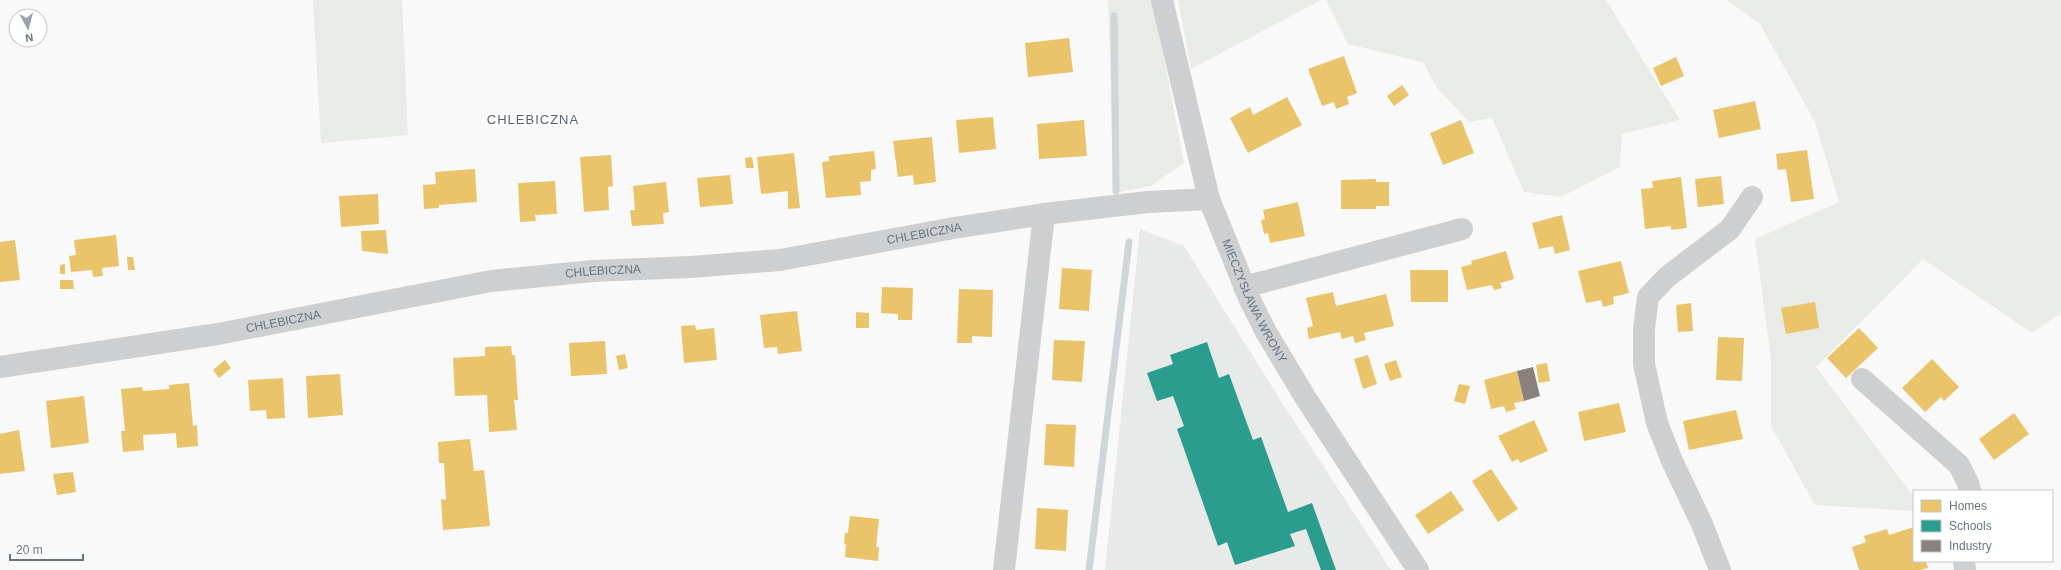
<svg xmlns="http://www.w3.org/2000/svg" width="2061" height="570" font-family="Helvetica,sans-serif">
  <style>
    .built { fill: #e8e9e9 }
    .green { fill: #e8ebe6 }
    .homes { fill: #e9c46a }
    .schools { fill: #2a9d8f }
    .industry { fill: #8a817c }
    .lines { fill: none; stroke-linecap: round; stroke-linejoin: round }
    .stream { stroke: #ced6d9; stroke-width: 7 }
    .minor { stroke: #cecfd0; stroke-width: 22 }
    .labels { text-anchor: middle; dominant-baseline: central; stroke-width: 4; stroke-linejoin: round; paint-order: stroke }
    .street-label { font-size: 12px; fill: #657683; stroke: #fff }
    .neighbourhood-label { font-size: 13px; letter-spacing: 1px; fill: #57646e; stroke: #fff }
  </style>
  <rect width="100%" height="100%" fill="#f9f9f9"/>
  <!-- built -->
  <path class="built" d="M1140,229L1184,246L1281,401L1391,570H1105Z"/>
  <!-- green -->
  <path class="green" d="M313,0H402L408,135L321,143Z
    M1108,0H1153L1184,163L1151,186L1114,193Z
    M1178,0H1321L1191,69Z
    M1326,0H1606L1680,120L1622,134L1620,167L1561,197L1524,192L1492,118L1469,122L1437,88L1423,62L1348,44Z
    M1727,0H2061V313L2032,333L1923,259L1816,367L1914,497V511L1815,505L1771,426V359L1755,239L1839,202L1815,122L1760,24Z"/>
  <!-- homes -->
  <path class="homes" d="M1069,38L1073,72L1028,77L1025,43Z
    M1344,56L1357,93L1347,97L1349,104L1336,109L1334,102L1322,106L1308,69Z
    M1676,57L1684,76L1661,86L1653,68Z
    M1402,85L1409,95L1394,106L1387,96Z
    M1287,97L1302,125L1248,153L1230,118L1250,107L1253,115Z
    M1755,101L1761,129L1719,138L1713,110Z
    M993,117L996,149L959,153L956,120Z
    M1084,120L1087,156L1039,159L1037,124Z
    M1461,120L1474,153L1443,165L1430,133Z
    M932,137L936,182L914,185L913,175L898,177L893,141Z
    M1807,150L1814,199L1791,202L1786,169L1778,170L1776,154Z
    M874,151L876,169L871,170V181L860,182L861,195L826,198L822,162L829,161V156Z
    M794,153L800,208L788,209V191L761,194L757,157Z
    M611,155L613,186L608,187L609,210L584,212L580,157Z
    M752,157L754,168H746L745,158Z
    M475,169L477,202L439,205V208L424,209L423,185L436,184L435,172Z
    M730,175L733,204L700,207L697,178Z
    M1721,176L1724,204L1698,207L1695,179Z
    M1681,177L1687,228L1671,230V226L1645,229L1641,189L1653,188L1652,181Z
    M1376,179V182H1389V206H1376V209H1341V180Z
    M555,181L557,214L535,215L536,221L520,222L518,183Z
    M666,182L669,212L663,213L664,224L632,226L630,210H635L633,186Z
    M378,194L379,224L341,227L339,196Z
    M1298,202L1305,236L1270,243L1268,233L1264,234L1261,220L1265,219L1263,210Z
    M1562,215L1570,250L1555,254L1553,246L1539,249L1532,223Z
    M386,230L388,254L362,251L361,231Z
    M116,235L119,266L102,268L103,276L93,277L92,270L71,272L69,256L76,255L74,240Z
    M15,240L20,280L0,282V242Z
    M1506,251L1514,279L1500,283L1502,288L1494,290L1492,285L1467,290L1461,267L1472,264L1471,261Z
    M127,257H133L135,270H128Z
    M1621,261L1629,293L1613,297L1614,304L1603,307L1601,300L1586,303L1578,271Z
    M65,264V274H60V265Z
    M1062,268L1092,270L1089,311L1059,309Z
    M1410,270H1448V302H1411Z
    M60,280H73L74,289H60Z
    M882,287L913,288L912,320H898V314L881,313Z
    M959,289L993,290L992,337L972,336V343H957Z
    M1333,292L1336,306L1386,294L1394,326L1364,333L1366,340L1355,343L1353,336L1342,339L1340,332L1309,339L1307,328L1313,326L1306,298Z
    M1815,302L1819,328L1786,334L1781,308Z
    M1691,303L1693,331L1678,332L1676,305Z
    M797,311L802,351L778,354L777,347L764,348L760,315Z
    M856,312L869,313V328H856Z
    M695,325L696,330L714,328L717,360L684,363L681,326Z
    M1859,328L1878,348L1846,378L1827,358Z
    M1718,337L1744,338L1742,381L1716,380Z
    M1054,340L1085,341L1082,382L1052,380Z
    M605,341L607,374L571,376L569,343Z
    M511,346L512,355H515L518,400H514L517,430L489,432L487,395L455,396L453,358L485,356V347Z
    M625,354L628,368L619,370L616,356Z
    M1368,355L1377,384L1363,389L1354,359Z
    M1932,359L1959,387L1944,401L1941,397L1925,412L1902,388Z
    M225,360L231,368L219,378L213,370Z
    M1396,360L1402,377L1390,381L1384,364Z
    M1547,363L1550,381L1539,383L1536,365Z
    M1517,371L1524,401L1514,403L1516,409L1506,412L1504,406L1491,409L1484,380Z
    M340,374L343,415L308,418L306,376Z
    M283,378L285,418L267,419L266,410L250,411L248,380Z
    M189,383L193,426L197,425L198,446L177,448L176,433L161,434L143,435L144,450L123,452L121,431H125L121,389L142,387L143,391L169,389V385Z
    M1459,384L1470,386L1465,404L1454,401Z
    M84,396L89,443L51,448L46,401Z
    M1619,403L1626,432L1584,441L1578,412Z
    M1736,410L1743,439L1689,450L1683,421Z
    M2014,413L2029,434L1994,460L1979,439Z
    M1534,420L1548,451L1520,463L1518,459L1512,462L1498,436Z
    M1046,424L1076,425L1074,467L1044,465Z
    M19,430L25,471L0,474V434Z
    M470,439L474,471L484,470L490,526L443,530L441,499L446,500L444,463H439L438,442Z
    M1491,469L1518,509L1498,522L1472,481Z
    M73,472L76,492L57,495L53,474Z
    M1451,491L1464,510L1428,534L1415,515Z
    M1037,508L1068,510L1066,551L1035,549Z
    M850,516L879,519L876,547H879L878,561L845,557L846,544H844L845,533H848Z
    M1914,527V561H1926L1928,568L1920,570H1859L1852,547L1866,542L1864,536L1887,529L1889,535Z"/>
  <!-- schools -->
  <path class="schools" d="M1207,342L1219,378L1229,374L1253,440L1261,437L1288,512L1312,503L1336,570H1321L1306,529L1290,534L1295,546L1235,565L1227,542L1218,546L1177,429L1184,426L1173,396L1157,401L1147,373L1173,364L1170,355Z"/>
  <!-- industry -->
  <path class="industry" d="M1533,367L1540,396L1524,401L1517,371Z"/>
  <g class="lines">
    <!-- stream -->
    <path class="stream" d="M1114,16L1116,191
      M1089,570L1129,242"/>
    <!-- minor -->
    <g class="minor">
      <path id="s1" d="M1162,0L1209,199L1250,300L1266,332L1305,397L1418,570"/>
      <path d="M1244,287L1462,229"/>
      <path id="s2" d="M0,367L218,334L491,281L593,271L690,267L780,260L954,228L1044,214L1148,202L1209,199"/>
      <path d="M1862,379L1959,465L1968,483L1970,491"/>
      <path d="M1964,561L1965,570"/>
      <path d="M1004,570L1044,214"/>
      <path d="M1720,570L1702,524L1672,461L1657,423L1644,364V329L1648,297L1667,277L1730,229L1752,197"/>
    </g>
  </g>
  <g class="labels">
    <!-- street labels -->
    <g class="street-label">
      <text stroke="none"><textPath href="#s2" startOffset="935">CHLEBICZNA</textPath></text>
      <text stroke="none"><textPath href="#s2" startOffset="611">CHLEBICZNA</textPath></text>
      <text stroke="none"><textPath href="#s1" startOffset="316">MIECZYSŁAWA WRONY</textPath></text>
      <text stroke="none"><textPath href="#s2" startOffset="287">CHLEBICZNA</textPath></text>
    </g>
    <!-- neighbourhood labels -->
    <g class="neighbourhood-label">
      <text x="533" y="119">CHLEBICZNA</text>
    </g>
  </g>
  <!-- legend -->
  <rect x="1913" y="490" width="140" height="72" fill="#ffffff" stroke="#c1c8cd"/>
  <rect x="1921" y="500" width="20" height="12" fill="#e9c46a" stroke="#c1c8cd"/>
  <text x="1949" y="510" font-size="12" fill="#657683">Homes</text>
  <rect x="1921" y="520" width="20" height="12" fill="#2a9d8f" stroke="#c1c8cd"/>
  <text x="1949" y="530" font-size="12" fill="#657683">Schools</text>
  <rect x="1921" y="540" width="20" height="12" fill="#8a817c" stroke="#c1c8cd"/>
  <text x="1949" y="550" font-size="12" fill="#657683">Industry</text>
  <!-- north arrow -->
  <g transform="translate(28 28) rotate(173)"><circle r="19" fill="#ffffff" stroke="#c1c8cd"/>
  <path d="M0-3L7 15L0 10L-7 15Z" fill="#99a4ac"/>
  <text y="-6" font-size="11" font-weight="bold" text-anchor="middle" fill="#657683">N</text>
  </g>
  <!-- scale -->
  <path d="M10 554v6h73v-6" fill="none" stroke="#657683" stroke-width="2"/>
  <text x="16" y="554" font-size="12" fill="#657683" stroke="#ffffff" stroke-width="3" paint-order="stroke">20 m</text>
</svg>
